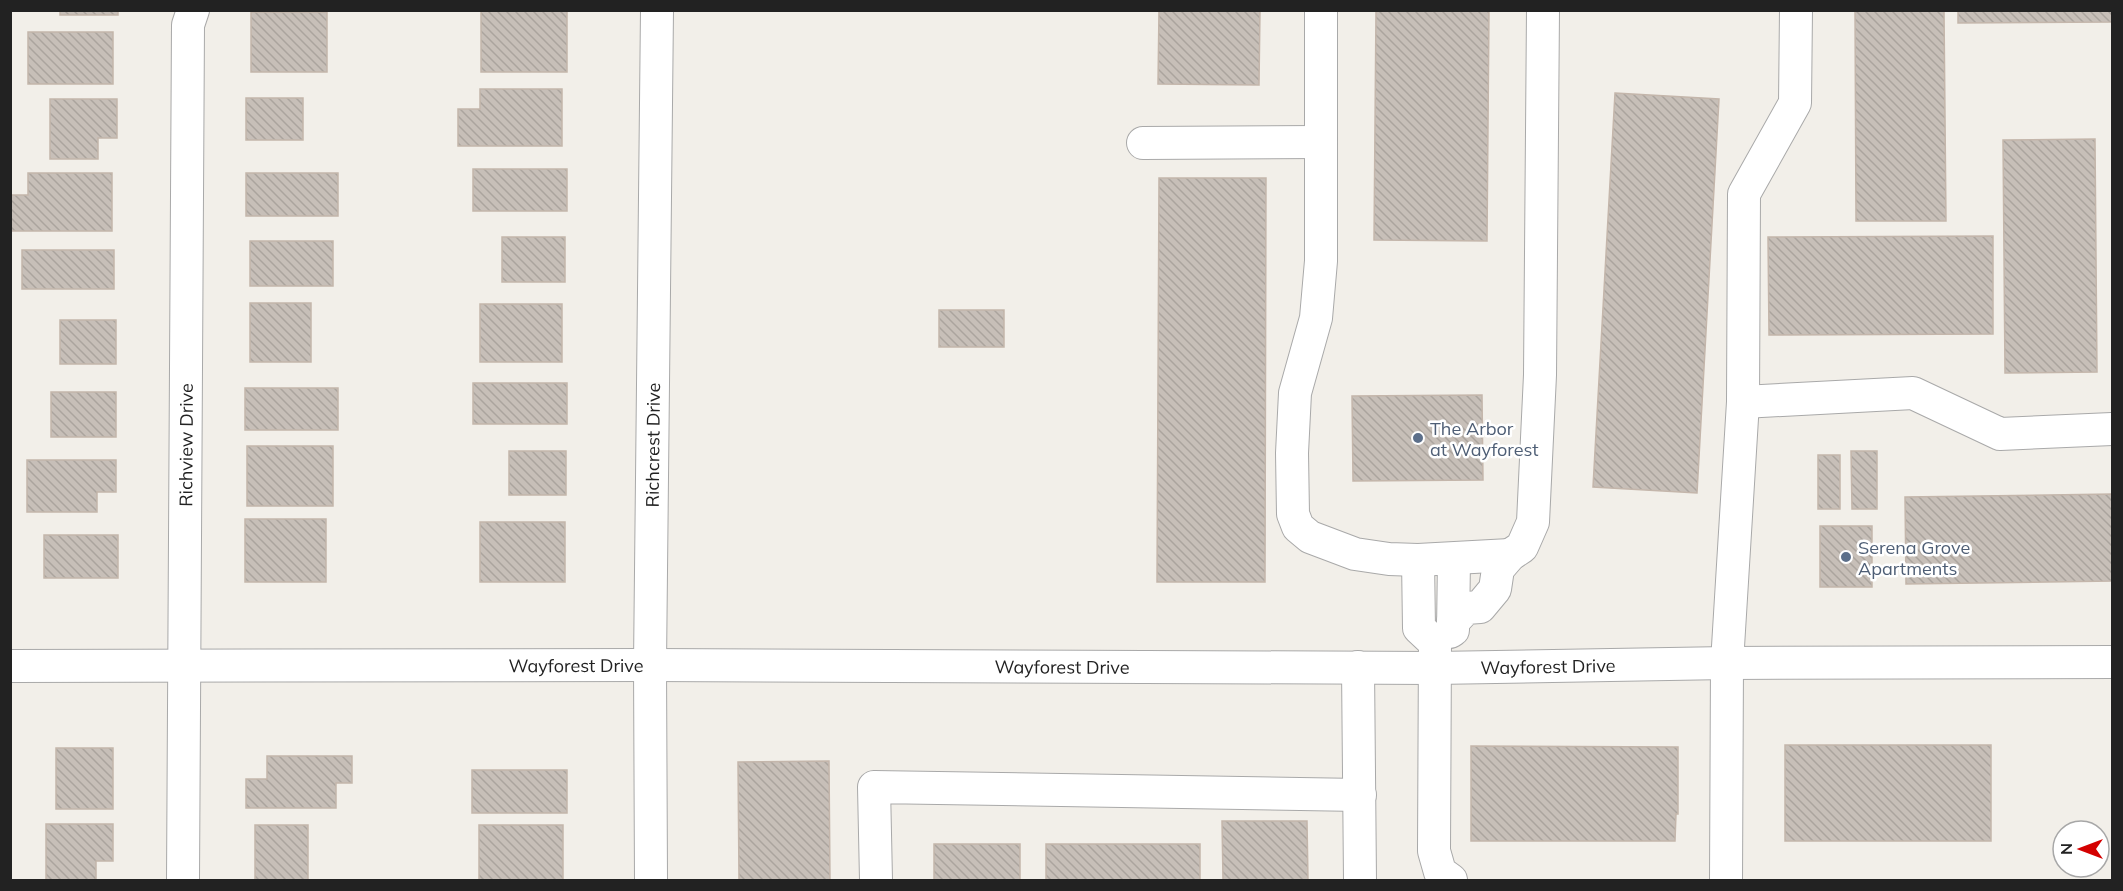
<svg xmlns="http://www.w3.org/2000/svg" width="2123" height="891" font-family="Mulish,sans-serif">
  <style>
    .building { fill: url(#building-back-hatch); stroke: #c4b6ab; stroke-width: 1.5 }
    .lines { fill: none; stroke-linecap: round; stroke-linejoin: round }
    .minor-casing { stroke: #a9a9a9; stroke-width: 34 }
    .minor { stroke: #fff; stroke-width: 32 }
    .service-dot { fill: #5c6f8a; stroke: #fff; stroke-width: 2 }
    .labels { text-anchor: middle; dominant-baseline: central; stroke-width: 5; stroke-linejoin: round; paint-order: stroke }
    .service-label { font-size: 18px; fill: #4e5e75; stroke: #fff; text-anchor: start }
    .street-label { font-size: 18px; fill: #222; stroke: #fff }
  </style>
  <defs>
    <pattern id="building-back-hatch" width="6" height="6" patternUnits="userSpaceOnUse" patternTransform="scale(1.5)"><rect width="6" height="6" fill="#c7bfb8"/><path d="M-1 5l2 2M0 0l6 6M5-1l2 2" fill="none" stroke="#aba49e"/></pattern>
  </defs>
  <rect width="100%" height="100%" fill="#f2efe9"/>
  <!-- building -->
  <path class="building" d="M60,10H118V15H60Z
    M1159,10H1260L1259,85L1158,84Z
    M1376,10H1489L1487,241L1374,240Z
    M1855,10H1944L1946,221H1856Z
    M1958,10H2112V22L1958,23Z
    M481,11H567V72H481Z
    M251,12H327V72H251Z
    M28,32H113V84H28Z
    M480,89H562V146H458V109H480Z
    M1615,93L1719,99L1697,493L1593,487Z
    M246,98H303V140H246Z
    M50,99H117V138H98V159H50Z
    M2095,139L2097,372L2005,373L2003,140Z
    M473,169H567V211H473Z
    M28,173H112V231H11V195H28Z
    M246,173H338V216H246Z
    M1159,178H1266L1265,582H1157Z
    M1993,236V334L1769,335L1768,237Z
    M502,237H565V282H502Z
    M250,241H333V286H250Z
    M22,250H114V289H22Z
    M250,303H311V362H250Z
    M480,304H562V362H480Z
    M939,310H1004V347H939Z
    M60,320H116V364H60Z
    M473,383H567V424H473Z
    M245,388H338V430H245Z
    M51,392H116V437H51Z
    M1482,395L1483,480L1353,481L1352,396Z
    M247,446H333V506H247Z
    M509,451H566V495H509Z
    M1851,451H1877V509H1852Z
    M1818,455H1840V509H1818Z
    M27,460H116V492H97V512H27Z
    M2112,494V581L1906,584L1905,497Z
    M245,519H326V582H245Z
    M480,522H565V582H480Z
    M1820,526H1872V587H1820Z
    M44,535H118V578H44Z
    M1785,745H1991V841H1785Z
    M1471,746L1678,747V814H1676L1675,841H1471Z
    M56,748H113V809H56Z
    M267,756H352V783H336V808H246V779H267Z
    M829,761L830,880H739L738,762Z
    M472,770H567V813H472Z
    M1222,821H1307L1308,880H1223Z
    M46,824H113V861H96V880H46Z
    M255,825H308V880H255Z
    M479,825H563V880H479Z
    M934,844H1020V880H934Z
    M1046,844H1200V880H1046Z"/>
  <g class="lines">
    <defs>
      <g id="minor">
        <path d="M1321,10V261L1316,318L1295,393L1292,453L1293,514L1298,527L1310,537L1355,554L1389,559L1418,560L1510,555"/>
        <path d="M1143,143L1321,142"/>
        <path d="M1743,402L1913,393L2000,434L2112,429"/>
        <path d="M1418,560L1419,628L1435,643L1434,851L1440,872L1451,880"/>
        <path d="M1453,622L1466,608L1480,607L1495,589L1498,569L1510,555L1522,547L1533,522L1540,375L1543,10"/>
        <path d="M1450,632L1453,630L1454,559"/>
        <path id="s1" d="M10,666L650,665L1435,668L1727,663L2112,662"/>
        <path d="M1358,667L1360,880"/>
        <path id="s2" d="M183,880L188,25L193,10"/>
        <path id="s3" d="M651,880L650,665L657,10"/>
        <path d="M876,880L874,787L1360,795"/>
        <path d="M1726,880L1727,663L1743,402L1744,194L1795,103L1796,10"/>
      </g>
    </defs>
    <!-- minor casing -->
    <use href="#minor" class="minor-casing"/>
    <!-- minor -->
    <use href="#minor" class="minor"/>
  </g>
  <!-- markers -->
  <g class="service-dot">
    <circle cx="1418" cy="438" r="6"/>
    <circle cx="1846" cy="557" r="6"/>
  </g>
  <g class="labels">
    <!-- service labels -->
    <g class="service-label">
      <text x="1430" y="428">The Arbor<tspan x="1430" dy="21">at Wayforest</tspan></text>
      <text x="1858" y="547">Serena Grove<tspan x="1858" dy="21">Apartments</tspan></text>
    </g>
    <!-- street labels -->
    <g class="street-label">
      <text stroke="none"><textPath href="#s2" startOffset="435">Richview Drive</textPath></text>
      <text stroke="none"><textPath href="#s3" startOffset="435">Richcrest Drive</textPath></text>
      <text stroke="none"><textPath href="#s1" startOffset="566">Wayforest Drive</textPath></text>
      <text stroke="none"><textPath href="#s1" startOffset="1052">Wayforest Drive</textPath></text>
      <text stroke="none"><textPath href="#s1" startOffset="1538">Wayforest Drive</textPath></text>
    </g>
  </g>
  <!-- border -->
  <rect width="2123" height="891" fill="none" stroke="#222222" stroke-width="24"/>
  <!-- north arrow -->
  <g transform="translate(2081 849) rotate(270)"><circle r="28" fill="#ffffff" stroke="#a7a7a7" stroke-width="1.5"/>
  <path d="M0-4.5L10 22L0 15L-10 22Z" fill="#d40000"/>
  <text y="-9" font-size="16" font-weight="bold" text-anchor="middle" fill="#222222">N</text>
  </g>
</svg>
